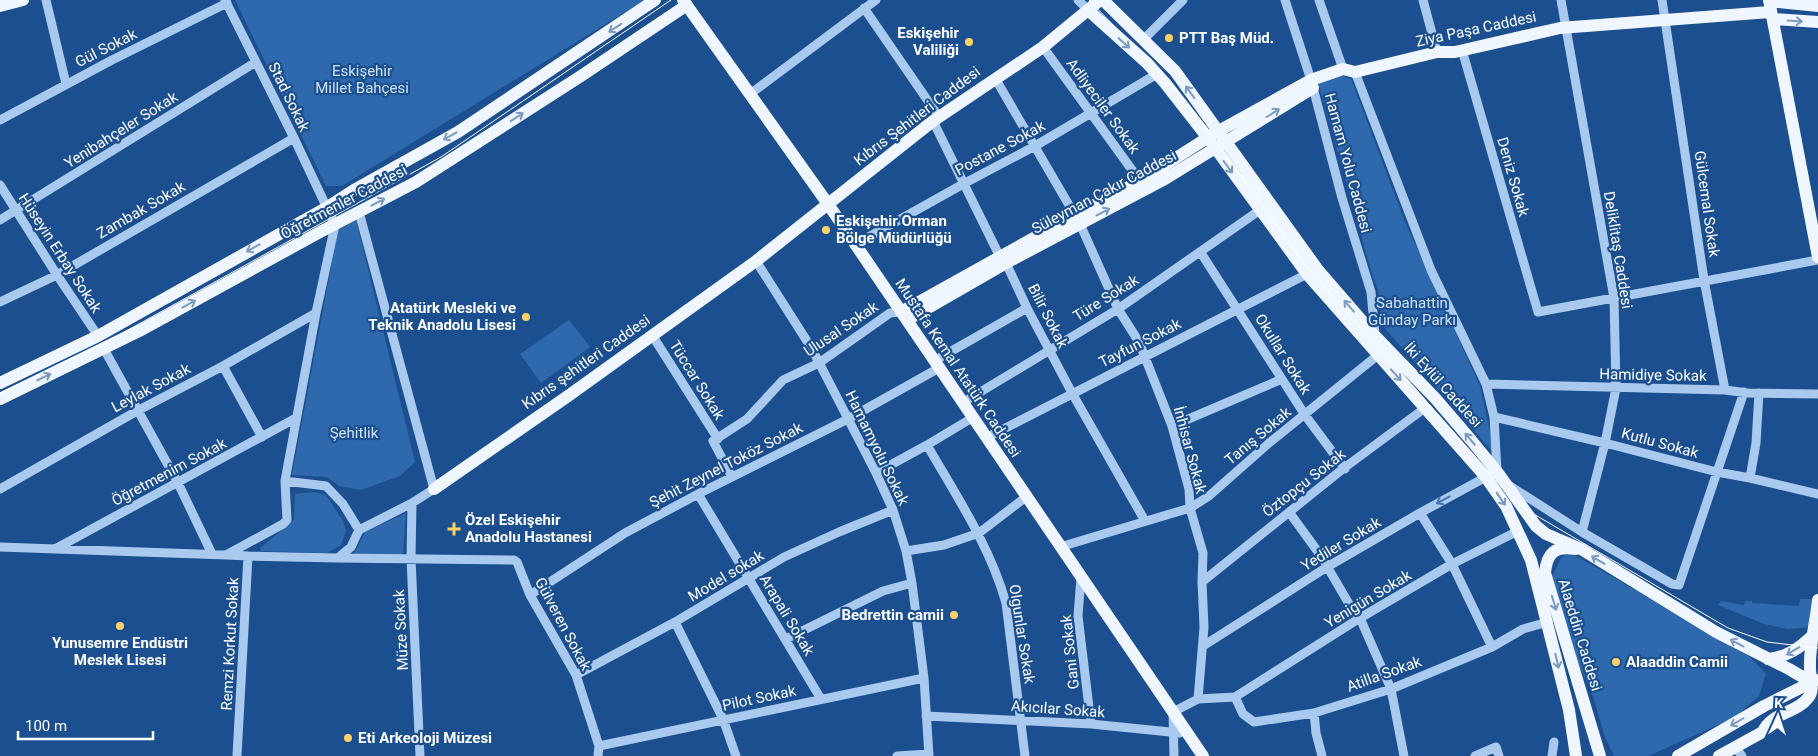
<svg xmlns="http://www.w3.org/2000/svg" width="1818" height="756" font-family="Roboto,sans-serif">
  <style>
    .green { fill: #2e69ad }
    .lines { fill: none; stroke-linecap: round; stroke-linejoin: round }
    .minor { stroke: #a9c9ee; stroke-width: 9 }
    .major { stroke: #f0f6ff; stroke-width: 12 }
    .tram { stroke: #fff; stroke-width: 1 }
    .oneway { stroke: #7b9ac1 }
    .oneway2 { stroke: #4674ac }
    .poi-dot { fill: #ffd166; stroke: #1b4f8f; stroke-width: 2 }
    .labels { text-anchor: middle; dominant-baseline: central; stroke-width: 4.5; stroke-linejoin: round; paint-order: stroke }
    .street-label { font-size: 15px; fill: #fff; stroke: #1b4f8f }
    .poi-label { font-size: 15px; font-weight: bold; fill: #fff; stroke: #1b4f8f; text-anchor: start }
    .park-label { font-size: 15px; fill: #cfe3fa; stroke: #1b4f8f }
  </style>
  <rect width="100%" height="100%" fill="#1b4f8f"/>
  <!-- green -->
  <path class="green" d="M235,0H645L342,186H326Z
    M1342,76L1351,79L1405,222L1480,386L1495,455L1382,325L1378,290L1372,274L1318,82Z
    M356,220L415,462L400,476L361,490L339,486L327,477L292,475L338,230Z
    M569,320L590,347L541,383L520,354Z
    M314,492L326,495L343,521L346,530L341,545L327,553L261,551L260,548L294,520L295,494Z
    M406,513L403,556L354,554L365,532Z
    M1571,553L1748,655L1766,674L1759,696L1734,718L1648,756H1614L1605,737L1594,699L1567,637L1551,579L1561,558Z
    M1800,599H1812L1811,627L1788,629L1764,624L1718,605L1721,601L1744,605L1745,601H1752V603L1799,606Z"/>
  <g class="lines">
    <!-- minor -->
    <path class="minor" d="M46,0L66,84
      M1078,0L1088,10
      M1285,0L1311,80L1342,198L1371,292L1375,335
      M1319,0L1343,69
      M1423,0L1437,52
      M1561,0L1614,298L1616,388L1605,443L1582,532
      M1662,0L1704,280L1725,390
      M864,8L939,117
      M1144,39L1183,0
      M1043,47L1140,181
      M1462,50L1538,312L1818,260
      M995,78L1080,224L1118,309L1139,342L1172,426L1189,489L1190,508L1203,553L1202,582L1204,627L1198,699
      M750,94L876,0
      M0,120L112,60L227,3
      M933,121L1000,257L1006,263L1027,308L1072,393L1145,521
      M0,185L57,275L98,336
      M0,220L256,62
      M856,244L965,183L1035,146L1157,74
      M1201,253L1305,415L1345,469
      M756,261L812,349L876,473L893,510L906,551L912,583L924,678L929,756
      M0,302L57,275L294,138
      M652,335L718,439
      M104,349L178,483L212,554
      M934,361L1027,308
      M223,366L262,437
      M1486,384L1725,390L1748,393L1818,394
      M962,403L1118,309L1260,210
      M1494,417L1605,443L1717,472L1750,478L1818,494
      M1172,426L1282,379
      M986,438L1307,274
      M927,445C957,497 990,546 1006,603L1025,756
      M876,473L927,445L972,418
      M732,477L713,441L747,419L783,380L819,363L890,313L901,312
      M1750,478L1756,443L1759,393
      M285,481L326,486L343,504L359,530L351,547L338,558
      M1510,486L1582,532L1672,584L1679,585L1744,392
      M0,489L137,411L223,366L316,313
      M698,494L821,699
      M412,503L411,559L420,756
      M1289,512L1321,556L1352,609L1360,618L1391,689L1404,756
      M1420,513L1452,564L1492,647
      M359,530L412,503L434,489L359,212
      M0,547L226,555L283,524L287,520L285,481L316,313L335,225L294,138L225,0
      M1060,547L1190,508L1209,496L1269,443L1378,355
      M55,549L296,418
      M906,551L944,545L979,533L1026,497
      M227,555L248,556L237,756
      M248,556L338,558L514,560L517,562L530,595L576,675L599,746L598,756
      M1081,577L1078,616L1091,724
      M1202,582L1344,468L1425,408
      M530,595L625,533L702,492L848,419L939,368
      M675,622L723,719L736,756
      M786,639L883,591L912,583
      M1203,646L1327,567L1420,513L1497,471L1494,417L1486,384L1431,270L1355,72
      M576,675L675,622L784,557L839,532L893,510
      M1235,697L1243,714L1254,722L1314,713L1391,689L1492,647L1523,629L1548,622
      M1314,713L1316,733L1322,756
      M926,716L1091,724L1180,733
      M599,746L924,678
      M1735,747L1742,756
      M897,756L929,754
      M1174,756L1173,712L1198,699L1235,697L1360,618L1452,564L1518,531
      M1475,756L1496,747L1499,756
      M1552,756L1554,742"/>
    <!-- major -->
    <path class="major" d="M683,0L828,204L1203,756
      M1103,0L1175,71L1318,270L1375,336L1435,398L1471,440L1498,473L1536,526L1546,534L1581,549L1716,632L1789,669L1811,682
      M1769,0L1818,257
      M1769,1L1818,6
      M0,6L23,0
      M1088,10L1147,63L1165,83L1208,138L1307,274L1485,476L1506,506L1531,560L1569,710L1576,756
      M1773,19L1818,22
      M901,312L1075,215L1140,181L1215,133L1311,80L1343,69L1355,72L1437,52H1455L1560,28L1770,12
      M907,320L1006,263L1165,179L1313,88
      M0,383L98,336L326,208L354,190L458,132L655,0
      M0,399L143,329L320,232L416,182L581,76L687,5
      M434,489L568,396L756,261L933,121L1043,47L1100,0
      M1576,549C1555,546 1547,552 1545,573L1600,756
      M1768,659C1787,657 1800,648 1813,635
      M1763,732C1770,713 1797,713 1808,698C1815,690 1810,678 1810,668C1809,646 1816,622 1818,600
      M1678,756L1764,706L1816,680
      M1719,756L1770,728"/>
    <!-- tram -->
    <path class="tram" d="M1089,0L1174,88L1212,136L1305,265L1514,501L1532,513L1728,628L1767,642L1818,648
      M0,393L99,346L441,157L671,0"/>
  </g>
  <!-- one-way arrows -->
  <defs><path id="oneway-shaft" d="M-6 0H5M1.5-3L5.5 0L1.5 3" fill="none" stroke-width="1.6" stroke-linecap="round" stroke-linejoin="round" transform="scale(1.25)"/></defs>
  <g class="oneway">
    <use href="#oneway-shaft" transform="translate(1795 21) rotate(4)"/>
    <use href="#oneway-shaft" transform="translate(615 28) rotate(147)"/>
    <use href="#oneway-shaft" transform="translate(1124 43) rotate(42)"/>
    <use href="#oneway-shaft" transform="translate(1190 92) rotate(-126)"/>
    <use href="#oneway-shaft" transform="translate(1273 113) rotate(-32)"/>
    <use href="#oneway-shaft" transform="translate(517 117) rotate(-33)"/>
    <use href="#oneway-shaft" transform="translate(450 136) rotate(151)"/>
    <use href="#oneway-shaft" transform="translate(1228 167) rotate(54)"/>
    <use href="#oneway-shaft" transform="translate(378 202) rotate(-28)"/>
    <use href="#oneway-shaft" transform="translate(1103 212) rotate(-28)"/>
    <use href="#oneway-shaft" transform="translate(253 248) rotate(151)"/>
    <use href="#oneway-shaft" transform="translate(189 304) rotate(-29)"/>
    <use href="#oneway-shaft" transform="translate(1349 306) rotate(-131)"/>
    <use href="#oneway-shaft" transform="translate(1396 375) rotate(48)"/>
    <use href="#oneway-shaft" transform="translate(44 377) rotate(-26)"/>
    <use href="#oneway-shaft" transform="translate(1470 439) rotate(-130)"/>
    <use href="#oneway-shaft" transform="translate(1501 499) rotate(55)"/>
    <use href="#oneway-shaft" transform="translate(1598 560) rotate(-149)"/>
    <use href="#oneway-shaft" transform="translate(1554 603) rotate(73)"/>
    <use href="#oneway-shaft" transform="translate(1737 643) rotate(-152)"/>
    <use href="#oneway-shaft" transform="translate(1793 651) rotate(149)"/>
    <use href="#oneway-shaft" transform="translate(1557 661) rotate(77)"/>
    <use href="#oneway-shaft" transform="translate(1737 722) rotate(150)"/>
  </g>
  <use class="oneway2" href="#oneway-shaft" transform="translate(1443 500) rotate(151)"/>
  <!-- markers -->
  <g class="poi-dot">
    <circle cx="1169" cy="38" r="5"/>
    <circle cx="969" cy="42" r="5"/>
    <circle cx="826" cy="230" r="5"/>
    <circle cx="526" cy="317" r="5"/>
    <path d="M451.5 521.5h5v5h5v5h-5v5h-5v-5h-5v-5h5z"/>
    <circle cx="954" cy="615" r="5"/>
    <circle cx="120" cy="626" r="5"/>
    <circle cx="1616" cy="662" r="5"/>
    <circle cx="348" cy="738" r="5"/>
  </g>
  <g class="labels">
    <!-- street labels -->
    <g class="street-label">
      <text transform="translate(1476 29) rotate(-12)">Ziya Paşa Caddesi</text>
      <text transform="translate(106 48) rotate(-27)">Gül Sokak</text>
      <text transform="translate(289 97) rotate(64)">Stad Sokak</text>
      <text transform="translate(1103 106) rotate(54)">Adliyeciler Sokak</text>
      <text transform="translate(917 116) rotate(-37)">Kıbrıs Şehitleri Caddesi</text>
      <text transform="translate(121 130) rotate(-32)">Yenibahçeler Sokak</text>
      <text transform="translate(1000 148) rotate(-28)">Postane Sokak</text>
      <text transform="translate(1348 163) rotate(75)">Hamam Yolu Caddesi</text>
      <text transform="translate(1513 177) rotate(74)">Deniz Sokak</text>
      <text transform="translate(1104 192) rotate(-28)">Süleyman Çakır Caddesi</text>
      <text transform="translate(344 202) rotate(-28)">Öğretmenler Caddesi</text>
      <text transform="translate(1707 204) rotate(82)">Gülcemal Sokak</text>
      <text transform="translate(141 210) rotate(-30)">Zambak Sokak</text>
      <text transform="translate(1618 250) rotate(81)">Deliklitaş Caddesi</text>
      <text transform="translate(60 253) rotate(57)">Hüseyin Erbay Sokak</text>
      <text transform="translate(1106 298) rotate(-32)">Türe Sokak</text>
      <text transform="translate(1048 316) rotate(63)">Bilir Sokak</text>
      <text transform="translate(841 329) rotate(-34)">Ulusal Sokak</text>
      <text transform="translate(1140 343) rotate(-27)">Tayfun Sokak</text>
      <text transform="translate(1283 354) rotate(58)">Okullar Sokak</text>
      <text transform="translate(586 362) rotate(-35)">Kıbrıs şehitleri Caddesi</text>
      <text transform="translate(958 368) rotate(56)">Mustafa Kemal Atatürk Caddesi</text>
      <text transform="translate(1653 375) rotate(1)">Hamidiye Sokak</text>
      <text transform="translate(697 380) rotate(58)">Tüccar Sokak</text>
      <text transform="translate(1443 385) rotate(48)">İki Eylül Caddesi</text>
      <text transform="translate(151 388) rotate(-28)">Leylak Sokak</text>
      <text transform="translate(1258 436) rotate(-40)">Tanış Sokak</text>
      <text transform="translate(1660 443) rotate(15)">Kutlu Sokak</text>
      <text transform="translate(877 448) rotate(64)">Hamamyolu Sokak</text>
      <text transform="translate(1190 450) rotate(75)">İnhisar Sokak</text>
      <text transform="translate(726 465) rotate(-27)">Şehit Zeynel Toköz Sokak</text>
      <text transform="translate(169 472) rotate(-28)">Öğretmenim Sokak</text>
      <text transform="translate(1304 483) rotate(-38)">Öztopçu Sokak</text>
      <text transform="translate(1341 544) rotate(-31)">Yediler Sokak</text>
      <text transform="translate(726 576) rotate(-31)">Model sokak</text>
      <text transform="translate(1368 599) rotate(-31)">Yenigün Sokak</text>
      <text transform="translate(787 615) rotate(59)">Arapali Sokak</text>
      <text transform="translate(563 624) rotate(62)">Gülveren Sokak</text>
      <text transform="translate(401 630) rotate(-93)">Müze Sokak</text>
      <text transform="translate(1022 634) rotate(81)">Olgunlar Sokak</text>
      <text transform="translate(1580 635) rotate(73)">Alaeddin Caddesi</text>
      <text transform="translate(230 644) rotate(-87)">Remzi Korkut Sokak</text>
      <text transform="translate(1070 652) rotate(-96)">Gani Sokak</text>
      <text transform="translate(1384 674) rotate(-20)">Atilla Sokak</text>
      <text transform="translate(759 698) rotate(-12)">Pilot Sokak</text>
      <text transform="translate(1058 709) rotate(4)">Akıcılar Sokak</text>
    </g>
    <!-- poi labels -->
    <g class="poi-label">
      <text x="959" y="33" text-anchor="end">Eskişehir<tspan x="959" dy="17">Valiliği</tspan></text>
      <text x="1179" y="38">PTT Baş Müd.</text>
      <text x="836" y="221">Eskişehir Orman<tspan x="836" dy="17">Bölge Müdürlüğü</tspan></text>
      <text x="516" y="308" text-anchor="end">Atatürk Mesleki ve<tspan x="516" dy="17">Teknik Anadolu Lisesi</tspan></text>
      <text x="465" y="520">Özel Eskişehir<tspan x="465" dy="17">Anadolu Hastanesi</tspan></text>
      <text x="944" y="615" text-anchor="end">Bedrettin camii</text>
      <text x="120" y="643" text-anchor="middle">Yunusemre Endüstri<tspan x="120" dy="17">Meslek Lisesi</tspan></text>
      <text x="1626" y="662">Alaaddin Camii</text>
      <text x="358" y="738">Eti Arkeoloji Müzesi</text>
    </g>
    <!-- park labels -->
    <g class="park-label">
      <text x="362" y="71">Eskişehir<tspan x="362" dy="17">Millet Bahçesi</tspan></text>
      <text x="1412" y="303">Sabahattin<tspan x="1412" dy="17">Günday Parkı</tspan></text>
      <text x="354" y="433">Şehitlik</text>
    </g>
  </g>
  <!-- north arrow -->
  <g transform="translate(1778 716) rotate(3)" stroke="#1b4f8f" stroke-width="4" paint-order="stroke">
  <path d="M0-4L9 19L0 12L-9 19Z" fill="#ffffff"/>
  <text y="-8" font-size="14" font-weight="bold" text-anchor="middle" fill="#ffffff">K</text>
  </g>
  <!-- scale -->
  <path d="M18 731v8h135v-8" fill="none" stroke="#ffffff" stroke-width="2.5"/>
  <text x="25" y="731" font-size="15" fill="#ffffff" stroke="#1b4f8f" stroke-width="4" paint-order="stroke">100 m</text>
</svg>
